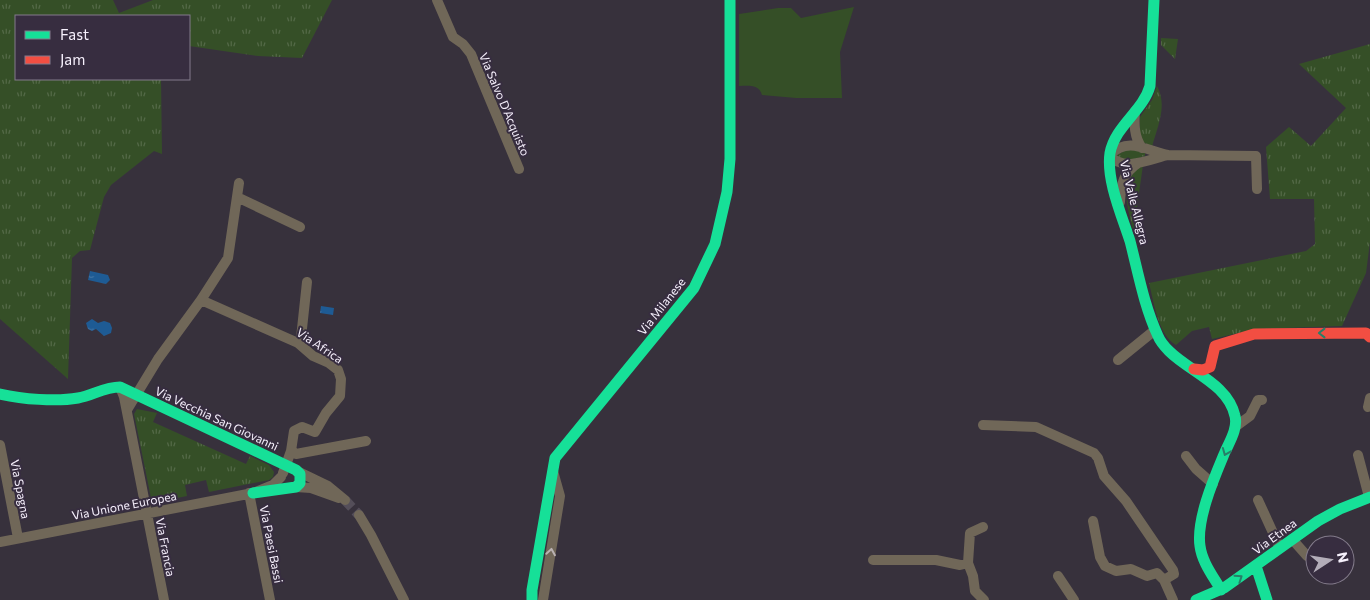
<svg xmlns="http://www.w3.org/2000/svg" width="1370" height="600" font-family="Commissioner,sans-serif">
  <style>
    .grass { fill: url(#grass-tufts) }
    .garden { fill: #354f27 }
    .water { fill: url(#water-ripples) }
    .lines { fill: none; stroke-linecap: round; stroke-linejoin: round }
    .street-tunnel { stroke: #544e59; stroke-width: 10; stroke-dasharray: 10 5; stroke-linecap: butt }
    .street { stroke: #706758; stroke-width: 10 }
    .fast { stroke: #16e098; stroke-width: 11 }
    .jam { stroke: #f24e42; stroke-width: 11 }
    .oneway { stroke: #287e68 }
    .oneway2 { stroke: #bab2b2 }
    .labels { text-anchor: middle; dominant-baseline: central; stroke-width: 4; stroke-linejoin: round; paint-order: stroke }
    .street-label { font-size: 12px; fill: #f6f0fc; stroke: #372d40 }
  </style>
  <defs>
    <pattern id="grass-tufts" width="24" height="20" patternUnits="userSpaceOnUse" patternTransform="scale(1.25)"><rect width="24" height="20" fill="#354f27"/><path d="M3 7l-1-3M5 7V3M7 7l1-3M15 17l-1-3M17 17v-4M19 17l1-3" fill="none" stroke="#536947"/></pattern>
    <pattern id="water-ripples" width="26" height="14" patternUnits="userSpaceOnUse" patternTransform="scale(1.25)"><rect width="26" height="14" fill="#1e5b94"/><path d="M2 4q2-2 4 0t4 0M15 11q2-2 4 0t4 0" fill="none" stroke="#3f73a4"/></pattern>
  </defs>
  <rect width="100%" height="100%" fill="#37313c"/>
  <!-- grass -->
  <path class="grass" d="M0,0H113L119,13L153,0H332L302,58L258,56L189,46V16H16V79H161L162,154L154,151L111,185L104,197L90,250L80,251L72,258L68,379L0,319Z
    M1161,38L1178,39L1175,59L1161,45Z
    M1370,44V242L1366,273L1342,326L1257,329L1212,339L1209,327L1192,331L1176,345C1158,335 1154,302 1149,283L1306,251L1315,244L1314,199H1270L1266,147L1289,127L1311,146L1346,108L1299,64Z
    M1157,86C1168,106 1157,127 1152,147L1143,142L1140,137V117L1152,100Z
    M1130,148L1145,152V156L1132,160L1118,158L1117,155Z
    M1143,165L1134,228L1133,229C1127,205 1118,181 1143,165Z
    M137,409L157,413L153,422L246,464L250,456L269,465L274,472L273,477L269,480L209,492L206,480L185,485L187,496L152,503L134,414Z"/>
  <!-- garden -->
  <path class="garden" d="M854,7L840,52L842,98H796L762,95C759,84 748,86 739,86V14L778,8H791L801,18Z"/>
  <!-- water -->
  <path class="water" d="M90,271L108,275L110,280L106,284L88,280Z
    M321,306L334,308L333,315L320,313Z
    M92,319L98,323L104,321L110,323L112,328L111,333L104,336L96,329L92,331L88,329L86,323Z"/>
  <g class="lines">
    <!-- street-tunnel -->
    <path class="street-tunnel" d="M345,500L359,515"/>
    <!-- street -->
    <path class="street" d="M437,0L453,37L463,44L471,54L519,169
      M1135,111C1134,124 1134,137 1142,148
      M1168,155C1151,159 1122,173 1110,155C1128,136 1147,151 1168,155L1256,156L1257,189
      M237,197L300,227
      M1120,202C1121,184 1123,173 1138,163
      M201,300L298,343L313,356L329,363L338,370L341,379L340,396L326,413L315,432L302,427L294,431L291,451L283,473
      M298,343L301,338L307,282
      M1118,360L1155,330
      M120,387L124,397L164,600
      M1368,407L1370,398
      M127,410L158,359L201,300L228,258L239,183
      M983,425L1036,427L1094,453L1098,458L1104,476L1126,501L1173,570L1174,574L1164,580
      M1235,427L1250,416L1258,400H1262
      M0,445L18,538
      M291,451L296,454L366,441
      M1358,455L1369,497
      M1186,456L1196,469L1213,484
      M299,472L328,486L345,500
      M296,487L311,488L339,498
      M249,493L270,600
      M1258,500L1280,548
      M359,515L371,535L404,600
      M1093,521L1100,557L1105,566L1116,571L1131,569L1147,576L1157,573L1164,580L1173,600
      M983,527L970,533L968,563L973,576L975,591L984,600
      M1292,539L1307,556
      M0,542L253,493L273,485L281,477
      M873,560H936L960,565L968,563
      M1058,576L1074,600
      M543,600L560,496L553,471"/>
    <!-- fast -->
    <path class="fast" d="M1154,0L1150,86C1143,111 1115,126 1110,153C1106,180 1122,216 1130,241C1138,272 1144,306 1158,336C1160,341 1164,346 1169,351C1190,372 1228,384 1235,416C1238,428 1230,441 1225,452C1215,476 1196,519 1200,546C1202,562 1213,576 1221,590
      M0,394C22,399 56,402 78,398C93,395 105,387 120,387L296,470L300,474V483L296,487L253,493
      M1256,566L1267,600
      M532,600V590L555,458L694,288L715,244L727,192L730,159V0
      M1196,600L1224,588L1318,521L1340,509L1370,497"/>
    <!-- jam -->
    <path class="jam" d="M1194,369L1203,370L1210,367L1215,346L1254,334L1366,333L1370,337"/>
  </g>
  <!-- one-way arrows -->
  <defs><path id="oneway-chevron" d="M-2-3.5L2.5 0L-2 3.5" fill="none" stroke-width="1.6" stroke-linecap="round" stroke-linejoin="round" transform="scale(1.25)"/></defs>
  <g class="oneway">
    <use href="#oneway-chevron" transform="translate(1322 333) rotate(180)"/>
    <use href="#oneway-chevron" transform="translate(1226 452) rotate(112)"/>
    <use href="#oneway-chevron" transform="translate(1239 578) rotate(-34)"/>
  </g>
  <use class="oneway2" href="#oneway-chevron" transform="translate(551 552) rotate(-81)"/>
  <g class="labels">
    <!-- street labels -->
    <g class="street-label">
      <text transform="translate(505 104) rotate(67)">Via Salvo D'Acquisto</text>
      <text transform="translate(1135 202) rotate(76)">Via Valle Allegra</text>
      <text transform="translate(661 306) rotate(-52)">Via Milanese</text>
      <text transform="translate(320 345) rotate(34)">Via Africa</text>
      <text transform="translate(217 418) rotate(25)">Via Vecchia San Giovanni</text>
      <text transform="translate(21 489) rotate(79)">Via Spagna</text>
      <text transform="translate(124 505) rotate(-11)">Via Unione Europea</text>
      <text transform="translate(1274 536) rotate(-36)">Via Etnea</text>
      <text transform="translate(272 544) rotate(79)">Via Paesi Bassi</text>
      <text transform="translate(166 547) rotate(79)">Via Francia</text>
    </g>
  </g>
  <!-- legend -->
  <rect x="15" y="15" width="175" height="65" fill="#372d40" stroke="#837b8b"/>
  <rect x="25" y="31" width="25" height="8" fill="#16e098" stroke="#837b8b"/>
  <text x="60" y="40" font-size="15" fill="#f6f0fc">Fast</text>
  <rect x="25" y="56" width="25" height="8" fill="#f24e42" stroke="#837b8b"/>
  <text x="60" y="65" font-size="15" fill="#f6f0fc">Jam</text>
  <!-- north arrow -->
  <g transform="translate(1330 560) rotate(78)"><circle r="24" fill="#372d40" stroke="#837b8b"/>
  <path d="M0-4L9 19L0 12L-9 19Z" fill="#b3adb9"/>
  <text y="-8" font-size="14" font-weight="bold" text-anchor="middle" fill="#f6f0fc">N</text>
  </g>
</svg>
